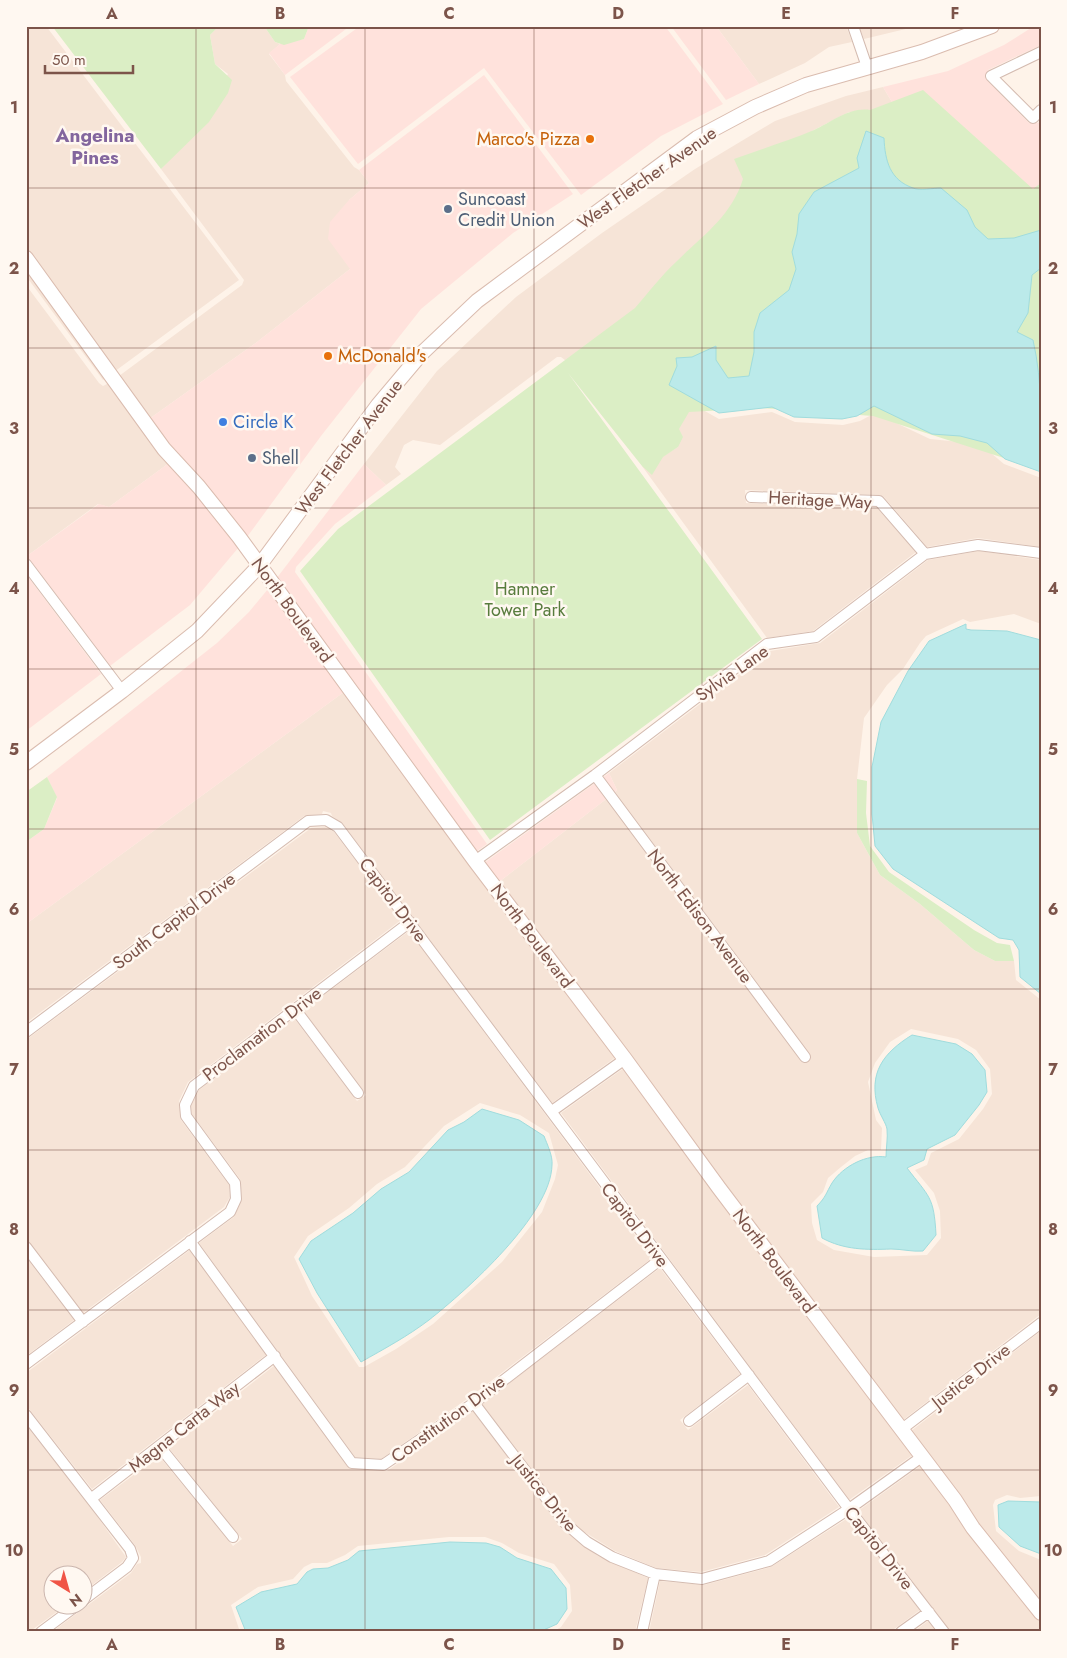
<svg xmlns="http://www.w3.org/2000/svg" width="1067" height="1658" font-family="Jost,sans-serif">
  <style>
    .residential { fill: #f6e4d7; fill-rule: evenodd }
    .commercial { fill: #ffe2dc }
    .green { fill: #dbeec5 }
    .water { fill: #bbeaea; stroke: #a0dcdd }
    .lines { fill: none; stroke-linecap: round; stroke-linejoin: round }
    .street-casing { stroke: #d4bbb0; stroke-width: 12 }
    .secondary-casing { stroke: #dabcaf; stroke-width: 16 }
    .street { stroke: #fff; stroke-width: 10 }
    .secondary { stroke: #fff; stroke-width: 14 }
    .grid { fill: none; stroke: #7c544a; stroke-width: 1; stroke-opacity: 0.55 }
    .food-dot { fill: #e8710a; stroke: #fff8f1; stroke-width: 2 }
    .service-dot { fill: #5c6f8a; stroke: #fff8f1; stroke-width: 2 }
    .shop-dot { fill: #3f7fe0; stroke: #fff8f1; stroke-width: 2 }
    .labels { text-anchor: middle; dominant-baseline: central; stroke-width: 5; stroke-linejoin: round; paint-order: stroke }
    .food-label { font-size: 18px; fill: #c56008; stroke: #fff8f1; text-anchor: end }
    .street-label { font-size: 18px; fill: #7c544a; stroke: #fff8f1 }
    .service-label { font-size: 18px; fill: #4e5e75; stroke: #fff8f1; text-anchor: start }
    .shop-label { font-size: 18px; fill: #366cbe; stroke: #fff8f1; text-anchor: start }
    .park-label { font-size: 18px; fill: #587c3d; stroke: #fff8f1 }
    .neighbourhood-label { font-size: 19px; font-weight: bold; fill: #83669e; stroke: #fff8f1 }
    .neatline { fill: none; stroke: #7c544a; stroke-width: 2 }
    .grid-label { font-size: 16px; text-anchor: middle; font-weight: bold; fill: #7c544a }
  </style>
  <rect width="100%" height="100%" fill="#fef3e9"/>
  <!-- residential -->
  <path class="residential" d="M26,26H46L239,280L103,380L26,276Z
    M219,26H264L275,42L280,44L269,54L285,75L286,81L354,167L359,170L369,183L349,200L350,269L257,342L149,419L119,376L242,285L244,280L161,169L184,144L228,74L215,64L210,35Z
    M716,26H846L852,42L829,47L805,63L759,84Z
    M859,26H918L864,39Z
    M883,87L899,114L849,112L812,131L694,405L719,419L772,412L795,422L843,425L860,421L875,413L930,439L960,442L985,448L1004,464L1041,478V547L978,538L927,547L884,497L879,495L745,490L746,503L877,508L916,552L813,631L767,638L642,466L651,464L678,447L561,357H557L440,445L413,440L404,445L395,467L401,474L386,485L364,464L437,371L516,297L602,233L695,169L775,121L846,96Z
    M26,285L99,383L103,386L109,383L169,463L109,507L98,504L27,556Z
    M979,551L1041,560V624L1014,614L970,622L963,619L926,636L920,643L903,669L887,685L864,718L857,779V833L880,875L920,904L974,950L995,961H1014L1016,980L1041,1000V1314L903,1420L724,1185L499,882L614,793L617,790L609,773L770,651L820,643L928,560ZM911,1029L958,1039L976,1050L990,1069L992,1094L983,1109L959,1139L931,1153L927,1165L915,1170L934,1193L940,1211L941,1238L927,1255L874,1257L834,1250L817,1240L812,1223L811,1204L823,1192L828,1178L841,1167L855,1156L868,1150H881L882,1128L876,1120L868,1082L875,1063L890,1042Z
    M344,692L616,1057L552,1103L343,824L332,816L331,813L323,811L322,814L304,816L26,1023V924Z
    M325,827L334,832L401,920L188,1082L179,1101L181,1120L229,1185L230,1197L224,1207L83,1313L26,1238V1040L311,828Z
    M409,931L652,1258L470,1397L381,1459L355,1457L199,1243L234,1217L242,1199L240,1179L192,1114L191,1106L199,1090L294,1018L357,1101L366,1095L303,1011ZM480,1103L520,1115L549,1133L558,1165L555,1179L542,1212L502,1262L433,1324L396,1349L364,1367H359L312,1296L294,1257L308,1236L349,1208L377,1184L405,1167L444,1126Z
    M624,1068L914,1454L849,1500L561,1113Z
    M190,1250L267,1354L92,1489L26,1405V1373Z
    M26,1257L74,1320L26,1356Z
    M660,1268L740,1374L680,1420L688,1430L748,1385L839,1507L765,1555L701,1572L656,1568L615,1551L578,1528L562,1511L482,1404Z
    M1041,1331V1496L1020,1498L1007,1495L995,1500L993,1505L996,1531L1019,1551L1041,1560V1603L978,1524L911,1431Z
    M275,1365L347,1466L352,1469L387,1471L473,1411L561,1528L598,1556L648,1578L635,1632H552L561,1627L572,1611L570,1585L554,1564L519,1553L502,1543L485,1537H449L358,1546L345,1555L327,1563H312L304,1567L293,1579L258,1587L231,1605L240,1632H52L131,1573L137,1564L141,1563V1557L135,1545L100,1500L159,1456L233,1546L242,1539L169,1448Z
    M26,1425L87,1502L126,1557L122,1562L83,1592L82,1576H52V1606H65L29,1632H26Z
    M922,1465L950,1503L968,1531L1041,1622V1632H951L858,1511Z
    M848,1518L920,1610L890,1632H649L660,1581L704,1585L771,1567Z
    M928,1621L936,1632H913Z"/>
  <!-- commercial -->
  <path class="commercial" d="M309,26H350L285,75L269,53L280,44L304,39Z
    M360,26H665L723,104L661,136L581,195L484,68L358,164L290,77Z
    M671,26H716L759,84L726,100Z
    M1034,26H1041V45L988,70L987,80L1029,123H1038L1041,120V190H1021L899,114L883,87L948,71L1004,45Z
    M484,75L573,194L513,233L421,309L321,436L247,537L168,445L149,419L257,342L350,269L328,239L330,222L349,200L369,183L359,170Z
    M169,463L195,491L239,547L190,605L110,666L27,556L99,504L109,507Z
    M364,464L386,485L335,524L296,567L295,572L487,844L476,852L276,579Z
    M26,574L101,674L26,731Z
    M268,589L344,692L26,924V842L44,829L57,798L47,777L217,643L249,612Z
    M609,773L617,790L614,793L499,882L484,863Z"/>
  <!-- green -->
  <path class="green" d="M52,26H219L210,35L215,64L232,80L228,93L209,122L161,169Z
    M264,26H309L304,39L284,45L275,42Z
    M923,90L1033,189L1041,183V470L873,416L762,408L689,412L679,429L683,437L678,447L663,457L652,475L642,466L568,373L762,639L490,840L300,571L338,529L635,308C649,292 661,276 676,262C703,235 731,217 743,179L734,159C761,149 788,141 814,130C832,122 849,107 870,110Z
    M47,777L57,797L44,829L26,842V792Z
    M857,779L867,781L866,813L870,846L889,872L974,930L997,943L1010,945L1014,961H995L974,950L920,904L880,875L857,833Z"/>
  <!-- water -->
  <path class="water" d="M866,131L884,138C885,161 890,180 913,188C920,191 933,188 941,188L967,210L975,227L988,239L1014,238L1041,230V268L1032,275L1028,313L1017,332L1033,340C1043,383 1041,428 1041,472L1005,459L987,443L960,436L932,434L874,406L857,416L842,419L794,417L772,407L719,413L669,385L677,366L676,358L692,357L716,346V360L728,378L749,376L754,352V332L760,313L789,290L796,269L792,252L797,234L799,214L814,192L859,168L857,158Z
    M966,624V629L971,630L1007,631L1041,640V994L1020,977L1019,950L1013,940L999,938L893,869L875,846L872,814V767L881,722L908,671L929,641Z
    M912,1035L956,1044L972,1054L985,1070L987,1092L979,1105L955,1135L927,1149L924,1160L907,1168C929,1197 934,1196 936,1235L923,1251C912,1252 902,1249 891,1249C867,1250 844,1250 822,1238L817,1206C826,1197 826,1193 832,1183C843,1166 867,1154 886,1157C886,1148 888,1138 887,1129C886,1123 880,1115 878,1108C868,1073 883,1053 912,1035Z
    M482,1109L519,1120L544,1136C547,1144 553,1156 552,1165C551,1215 467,1290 429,1320C408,1336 384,1349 361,1362L317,1293L299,1259L311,1241L353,1213L381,1189L409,1172L448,1130L464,1122Z
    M1008,1501L1041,1502V1554L1020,1546L999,1527L998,1505Z
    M450,1542L486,1543L500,1547L517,1558L551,1569L566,1588L567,1609L557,1624L539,1632H246L236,1607L261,1592L297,1584L307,1572L313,1569L328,1568L348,1560L359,1551Z"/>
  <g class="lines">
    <defs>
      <path id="street" d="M853,26L867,67
        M1041,52L991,76L1033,118L1041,110
        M751,497L879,501L925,554
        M26,564L122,691
        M595,775L805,1057
        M475,861L595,775L767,644L816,637L925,554L978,545L1041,553
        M295,1009L358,1093
        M26,1032L308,821L326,820L338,827L849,1509L944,1632
        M552,1111L625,1059
        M190,1241L352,1463L383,1465L474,1403L661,1259
        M26,1247L83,1322
        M26,1364L230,1212L236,1199L235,1183L186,1116L185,1105L194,1086L410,922
        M474,1403L565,1523L587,1542L612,1557L655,1574L702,1579L769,1561L849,1509L923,1456
        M26,1415L130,1549L133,1558L127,1567L82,1601
        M689,1421L749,1375
        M902,1429L1041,1323
        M160,1447L233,1537
        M92,1498L275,1356
        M41,1632L76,1606
        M642,1632L655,1574
        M901,1632L929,1612"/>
      <path id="secondary" d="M26,258L164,449L199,487L239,537L475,861L625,1059L719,1188L955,1500L973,1528L1041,1613
        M26,763L122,691L197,631L259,566L378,405L421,354L477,301L697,138L755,107L806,85L922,52L992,26"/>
    </defs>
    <!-- street casing -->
    <use href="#street" class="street-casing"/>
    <!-- secondary casing -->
    <use href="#secondary" class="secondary-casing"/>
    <!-- street -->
    <use href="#street" class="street"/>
    <!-- secondary -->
    <use href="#secondary" class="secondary"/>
  </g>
  <!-- grid -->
  <path class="grid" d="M196,26V1632M365,26V1632M534,26V1632M702,26V1632M871,26V1632M26,188H1041M26,348H1041M26,508H1041M26,669H1041M26,829H1041M26,989H1041M26,1150H1041M26,1310H1041M26,1470H1041"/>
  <!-- markers -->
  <g class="food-dot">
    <circle cx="590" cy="139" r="5"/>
    <circle cx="328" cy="356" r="5"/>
  </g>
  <g class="service-dot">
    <circle cx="448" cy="209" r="5"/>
    <circle cx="252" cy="458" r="5"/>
  </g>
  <circle class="shop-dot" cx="223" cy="422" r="5"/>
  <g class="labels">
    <!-- food labels -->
    <g class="food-label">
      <text x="580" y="139">Marco's Pizza</text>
      <text x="338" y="356" text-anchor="start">McDonald's</text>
    </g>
    <!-- street labels -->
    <g class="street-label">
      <text transform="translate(647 178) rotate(-35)">West Fletcher Avenue</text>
      <text transform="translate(349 447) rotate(-53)">West Fletcher Avenue</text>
      <text transform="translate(820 500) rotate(3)">Heritage Way</text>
      <text transform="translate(292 610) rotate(54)">North Boulevard</text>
      <text transform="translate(732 673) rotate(-35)">Sylvia Lane</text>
      <text transform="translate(393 900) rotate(53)">Capitol Drive</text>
      <text transform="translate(700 916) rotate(53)">North Edison Avenue</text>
      <text transform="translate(174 921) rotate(-37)">South Capitol Drive</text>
      <text transform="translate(532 936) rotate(53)">North Boulevard</text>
      <text transform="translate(262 1034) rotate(-37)">Proclamation Drive</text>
      <text transform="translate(635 1225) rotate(53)">Capitol Drive</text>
      <text transform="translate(774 1261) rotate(53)">North Boulevard</text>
      <text transform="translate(971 1376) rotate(-38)">Justice Drive</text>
      <text transform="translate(448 1419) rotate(-36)">Constitution Drive</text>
      <text transform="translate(184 1427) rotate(-38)">Magna Carta Way</text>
      <text transform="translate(544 1493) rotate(51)">Justice Drive</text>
      <text transform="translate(879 1548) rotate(52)">Capitol Drive</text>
    </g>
    <!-- service labels -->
    <g class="service-label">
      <text x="458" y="199">Suncoast<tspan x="458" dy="21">Credit Union</tspan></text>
      <text x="262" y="458">Shell</text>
    </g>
    <!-- shop labels -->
    <g class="shop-label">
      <text x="233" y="422">Circle K</text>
    </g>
    <!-- park labels -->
    <g class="park-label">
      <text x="525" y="589">Hamner<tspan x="525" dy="21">Tower Park</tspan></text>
    </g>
    <!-- neighbourhood labels -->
    <g class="neighbourhood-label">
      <text x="95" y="135">Angelina<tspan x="95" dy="22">Pines</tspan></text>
    </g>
  </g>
  <!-- border -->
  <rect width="1067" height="1658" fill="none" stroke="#fff8f1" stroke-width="55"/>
  <!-- north arrow -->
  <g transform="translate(68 1590) rotate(143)"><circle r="24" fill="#fff8f1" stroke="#cbb6ae"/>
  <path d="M0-4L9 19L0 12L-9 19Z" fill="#f05446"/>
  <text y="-8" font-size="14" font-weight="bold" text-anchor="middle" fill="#7c544a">N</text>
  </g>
  <!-- scale -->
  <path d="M45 65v8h88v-8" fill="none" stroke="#7c544a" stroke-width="2.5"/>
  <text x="52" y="65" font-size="15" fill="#7c544a" stroke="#fff8f1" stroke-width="4" paint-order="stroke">50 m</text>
  <rect x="28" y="28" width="1012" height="1602" class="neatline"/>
  <g class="grid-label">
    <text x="112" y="19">A</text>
    <text x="280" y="19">B</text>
    <text x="449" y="19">C</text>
    <text x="618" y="19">D</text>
    <text x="786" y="19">E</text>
    <text x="955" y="19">F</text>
    <text x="14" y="113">1</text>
    <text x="1053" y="113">1</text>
    <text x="14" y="274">2</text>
    <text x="1053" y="274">2</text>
    <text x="14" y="434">3</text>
    <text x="1053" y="434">3</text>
    <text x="14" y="594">4</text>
    <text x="1053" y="594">4</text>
    <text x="14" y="755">5</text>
    <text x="1053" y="755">5</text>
    <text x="14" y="915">6</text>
    <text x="1053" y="915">6</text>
    <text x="14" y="1075">7</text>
    <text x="1053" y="1075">7</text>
    <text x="14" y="1235">8</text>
    <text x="1053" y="1235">8</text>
    <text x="14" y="1396">9</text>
    <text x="1053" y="1396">9</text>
    <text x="14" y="1556">10</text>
    <text x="1053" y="1556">10</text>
    <text x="112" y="1650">A</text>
    <text x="280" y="1650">B</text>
    <text x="449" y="1650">C</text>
    <text x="618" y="1650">D</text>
    <text x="786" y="1650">E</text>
    <text x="955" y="1650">F</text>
  </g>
</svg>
